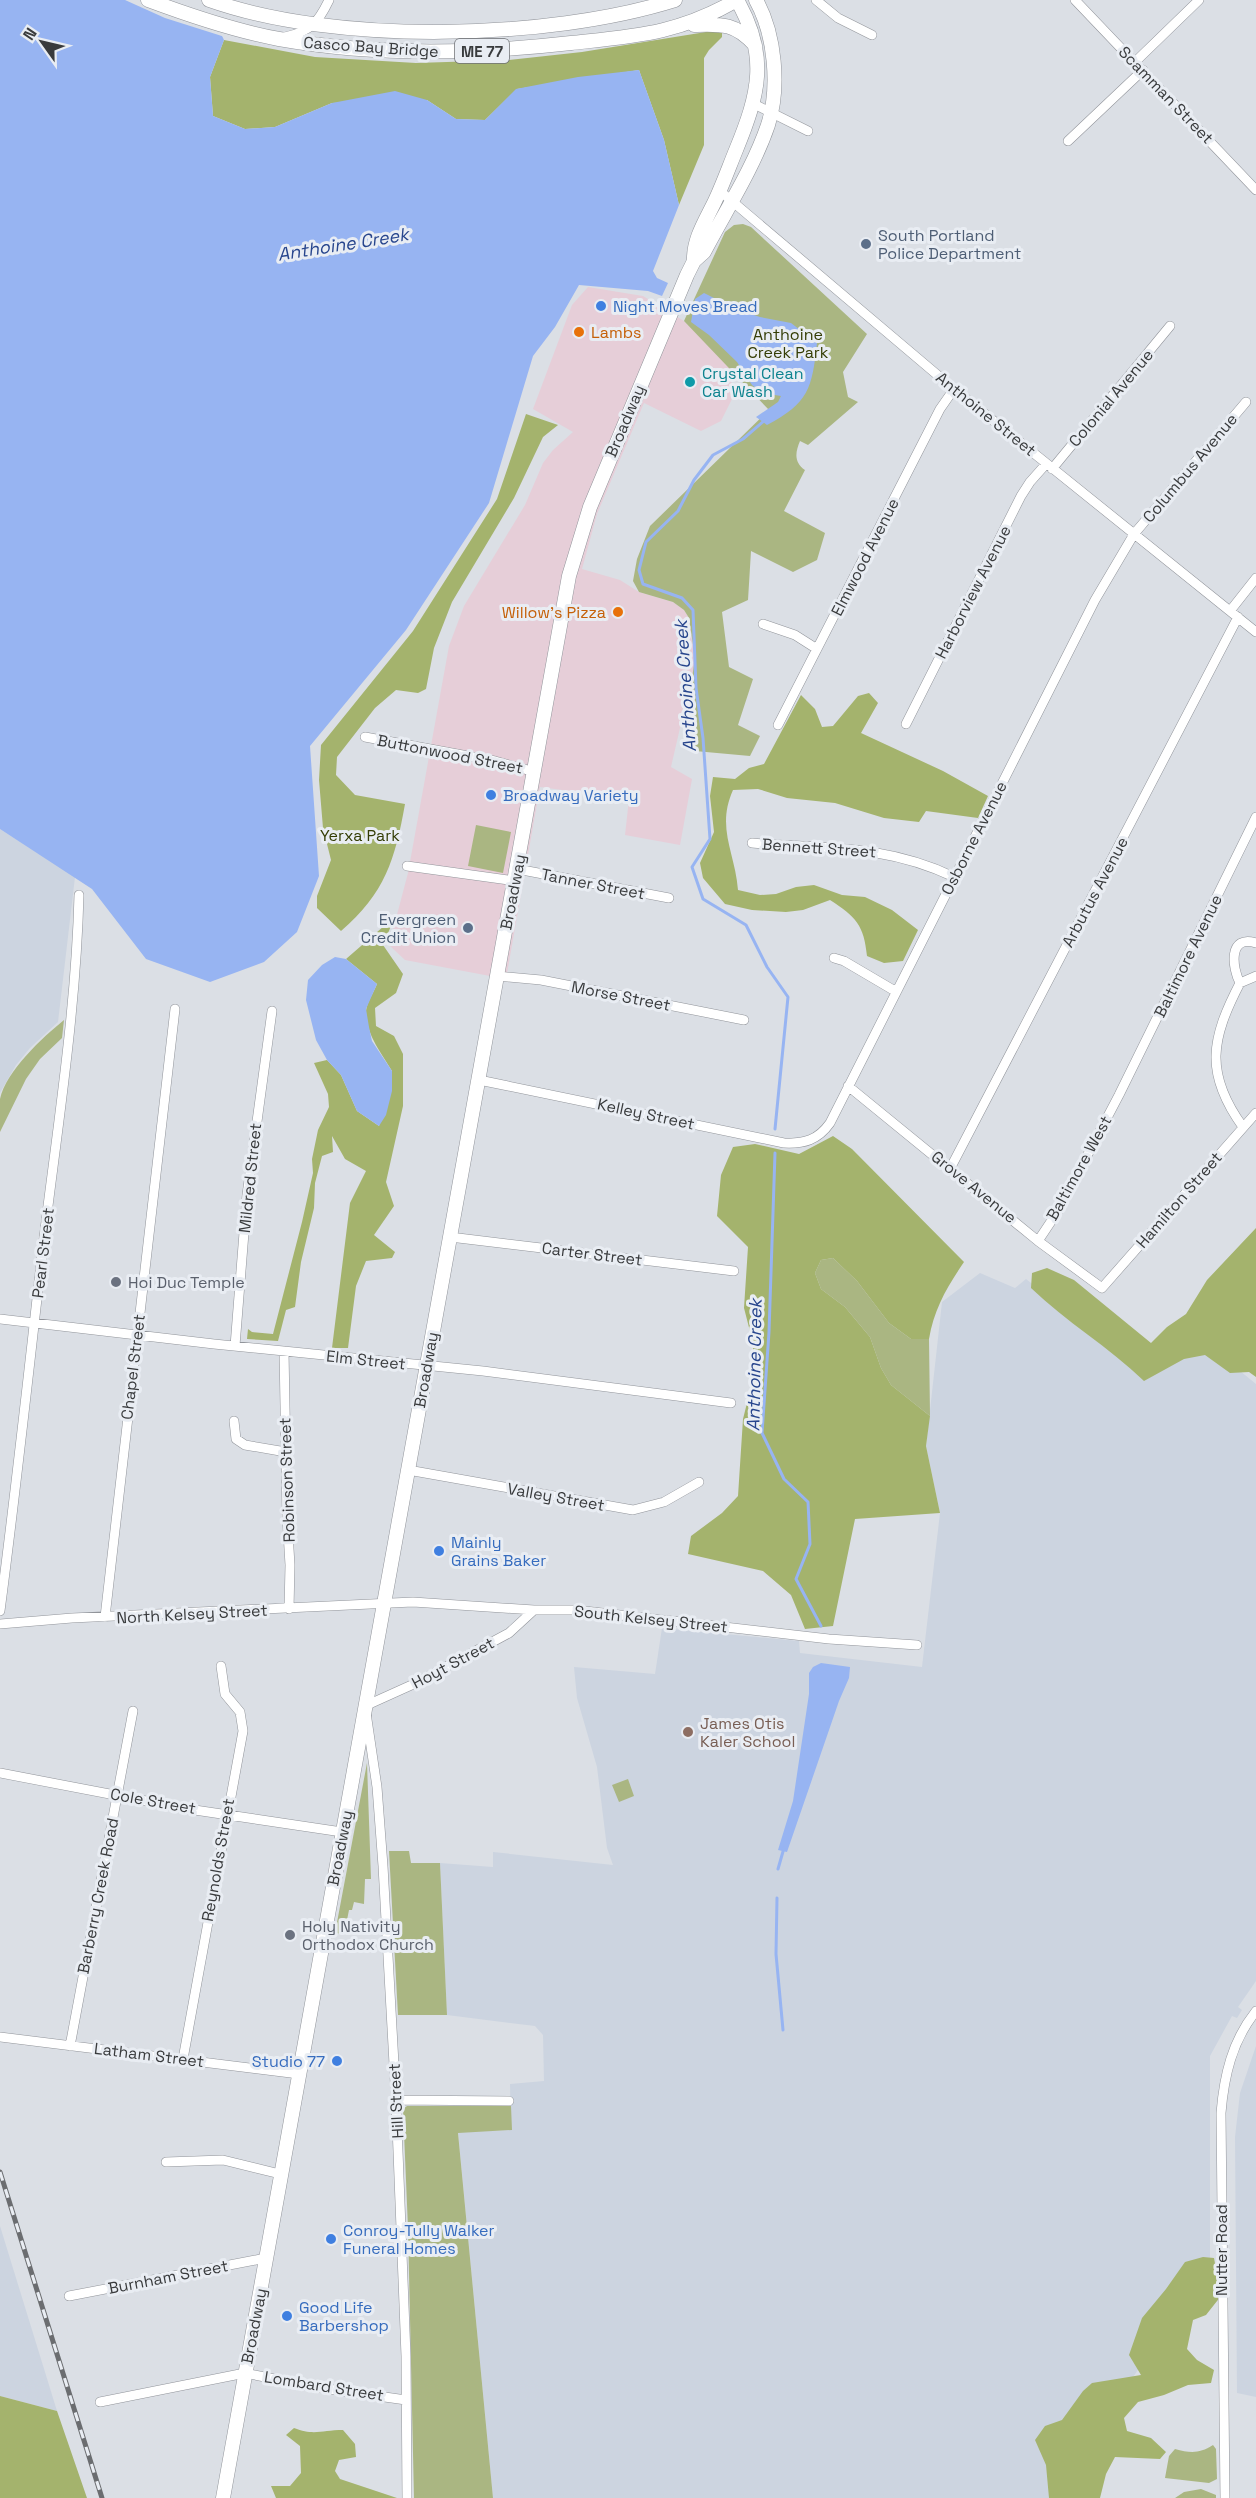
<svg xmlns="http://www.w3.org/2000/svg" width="1256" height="2498" font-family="'Space Grotesk',sans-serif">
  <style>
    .commercial { fill: #e6ced8 }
    .built { fill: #ccd4e0 }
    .green { fill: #aab682 }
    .forest { fill: #a4b36d }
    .water { fill: #97b4f2 }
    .pier { fill: #dbdfe5 }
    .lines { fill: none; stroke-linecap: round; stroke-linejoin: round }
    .stream { stroke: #97b4f2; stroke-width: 3 }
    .street-casing { stroke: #91949a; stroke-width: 10 }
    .primary-casing { stroke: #91949a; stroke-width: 15 }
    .street { stroke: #fff; stroke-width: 9 }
    .primary { stroke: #fff; stroke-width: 14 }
    .rail-casing { stroke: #6b6d70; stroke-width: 5 }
    .rail { stroke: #e9edf3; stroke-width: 3; stroke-dasharray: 9; stroke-linecap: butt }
    .service-dot { fill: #5c6f8a; stroke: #e9edf3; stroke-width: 2 }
    .shop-dot { fill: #3f7fe0; stroke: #e9edf3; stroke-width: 2 }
    .food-dot { fill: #e8710a; stroke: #e9edf3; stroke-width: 2 }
    .culture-dot { fill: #0f9aa8; stroke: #e9edf3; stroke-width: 2 }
    .worship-dot { fill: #6b7280; stroke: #e9edf3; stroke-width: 2 }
    .education-dot { fill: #8d6e63; stroke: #e9edf3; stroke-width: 2 }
    .labels { text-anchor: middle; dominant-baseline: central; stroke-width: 6; stroke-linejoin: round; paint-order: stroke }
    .shield { fill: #e9edf3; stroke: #6e7074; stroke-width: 1.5 }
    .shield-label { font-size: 15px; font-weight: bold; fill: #393b3d }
    .street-label { font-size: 16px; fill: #393b3d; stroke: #e9edf3 }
    .service-label { font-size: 16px; fill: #4e5e75; stroke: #e9edf3; text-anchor: start }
    .shop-label { font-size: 16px; fill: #366cbe; stroke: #e9edf3; text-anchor: start }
    .food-label { font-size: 16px; fill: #c56008; stroke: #e9edf3; text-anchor: start }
    .park-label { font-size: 16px; fill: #343d05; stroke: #e9edf3 }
    .culture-label { font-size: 16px; fill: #0d838f; stroke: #e9edf3; text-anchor: start }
    .worship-label { font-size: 16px; fill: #5b616d; stroke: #e9edf3; text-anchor: start }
    .education-label { font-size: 16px; fill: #785e54; stroke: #e9edf3; text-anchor: start }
    .water-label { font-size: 18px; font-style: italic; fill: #27458d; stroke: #e9edf3 }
  </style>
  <rect width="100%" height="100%" fill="#dbdfe5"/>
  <!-- commercial -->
  <path class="commercial" d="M588,287L643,296L684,321L731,369L732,399L721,421L701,431L644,403L597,514L582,569L620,580L639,592L673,602L684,610L689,618L695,663L671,767L692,779L680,845L625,835L629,799L540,787L506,979L405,960L389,945L408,873L449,646L464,606L525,505L543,463L553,450L573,432L533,409L572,305Z"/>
  <!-- built -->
  <path class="built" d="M0,829L75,877L58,1022L30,1048L16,1065L0,1093Z
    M980,1273L1015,1288L1026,1279L1145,1373L1185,1326L1256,1384V1981L1238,2007L1242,2010L1237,2018L1232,2016L1210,2056V2265L1118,2399L1083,2498H493L458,2132L511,2130L510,2084L544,2081L543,2035L535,2026L447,2015L440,1863L493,1867V1852L613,1865L607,1848L597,1767L577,1698L574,1667L655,1674L662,1628L799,1641L800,1653L922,1667L940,1513L926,1446L942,1302Z
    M1256,2046V2397L1237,2393L1235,2137L1240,2093Z
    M0,2226L57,2411L0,2396Z"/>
  <!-- green -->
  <path class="green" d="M743,224L751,227L867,334L843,372L848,397L858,402L808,445L800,441C795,453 794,462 805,470L784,511L825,533L817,560L793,572L751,551L748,600L722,612L729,667L753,679L738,725L760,736L750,756L695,751L691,685L695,658L689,618L684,610L673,602L639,592L633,581L637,559L650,526L769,410L684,321L725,232L734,225Z
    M476,825L511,832L503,873L468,866Z
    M64,1020L62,1038L40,1059L26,1079L0,1132C0,1122 0,1109 0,1099C6,1071 43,1037 64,1020Z
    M833,1258L857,1281L889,1323L911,1339H929L930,1416L891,1385L881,1368L870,1337L845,1307L821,1289L815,1273L821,1260Z
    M367,1763L371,1879H365L364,1904L354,1902L352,1910H349L347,1920L350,1923L347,1934L335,1933Z
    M628,1779L634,1796L619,1802L612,1785Z
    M389,1851H409L411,1863H440L447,2015H398Z
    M407,2106H511L512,2130L458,2133L493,2498H414L408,2228L403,2109Z
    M1213,2445L1216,2449L1217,2479L1209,2483L1165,2478L1169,2456L1175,2449C1190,2453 1199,2454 1213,2445Z
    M1201,2489L1216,2495V2498H1175L1184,2492Z"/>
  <!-- forest -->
  <path class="forest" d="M712,31L722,32V37L709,50L704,58V145L679,205L664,140L639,70L517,89L485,120L456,119L427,100L332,103L275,127L245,129L213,116L210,77L224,40L315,57L416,63L509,60L582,52Z
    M526,414L558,425L543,437L514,498L452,602L434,648L426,689L418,693L396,690L375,708L337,757L336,775L355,795L405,804C395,860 385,893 341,931L317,908V896L331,860L323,828L319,780L321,745L413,631L497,499Z
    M869,693L878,703L861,733L943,771L988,796L978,818L926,811L919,822L884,818L835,803L787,798L758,789L733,790C716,828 735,852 738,890L760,895L776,894L796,887L814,885L842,895L865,897L892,910L918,930L903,961L884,963L867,956C864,925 856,917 830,900L803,910L786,912L752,910L725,904L703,878L700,863L714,832L710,796L713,777L735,779L749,768L764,764L801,695L815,709L822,727L833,726L858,696Z
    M384,926H391L383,945L403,974L396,993L375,1008L376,1026L394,1036L403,1054V1106L386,1182L394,1206L374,1235L395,1252L392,1258L366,1261L356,1286L348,1348H332L350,1203L366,1171L345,1159L332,1136L333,1152L322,1156L315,1183L314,1208L301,1262L295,1307L286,1310L278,1341L247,1339L248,1329L252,1332L273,1334L302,1222L313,1173L312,1159L318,1130L329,1107L328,1094L314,1063L327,1060L341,1075L357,1111L379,1126L392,1071C381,1052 366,1035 366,1011C367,1002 374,992 377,984L346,959Z
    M833,1136L852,1149L964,1262C947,1287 934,1309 929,1339H911L889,1323L857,1281L833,1258L821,1260L815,1273L821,1289L845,1307L870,1337L881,1368L891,1385L930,1416L926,1446L940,1513L855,1519L833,1626L805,1629L791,1595L763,1571L688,1554L691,1536L722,1513L738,1496L743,1419L753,1379V1343L744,1308L748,1247L717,1216L721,1175L733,1147L755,1144L799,1154Z
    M1256,1228V1377L1249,1372L1230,1373L1205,1355L1184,1359L1144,1381C1109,1347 1066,1322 1031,1288L1032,1273L1047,1268L1074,1280L1151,1343L1167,1327L1186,1314L1207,1280Z
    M1203,2257L1214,2258L1221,2296L1206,2315L1193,2320L1187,2349L1197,2360L1214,2370L1211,2383L1188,2385L1164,2395L1138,2402L1124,2418L1127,2431L1151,2438L1166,2452L1160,2459L1115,2457L1106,2474L1100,2498H1049L1046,2465L1035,2440L1045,2426L1062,2420L1083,2391L1092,2383L1141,2375L1129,2355L1142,2318L1166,2289L1185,2262Z
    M0,2396L57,2411L87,2498H0Z
    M294,2428C314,2436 322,2430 343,2430L355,2444L356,2457L339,2460L335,2471L340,2479L397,2498H276L271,2486H290L301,2473L300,2446L286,2435Z"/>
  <!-- water -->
  <path class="water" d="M0,0H205L224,40L210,77L213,116L245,129L275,127L332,103L395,91L427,100L456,119L485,120L516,89L578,77L639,70L664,140L679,205L653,271L657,278L668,283L662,296L648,291L579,285L555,327L533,356L489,503L406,630L310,746L319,876L297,932L264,962L210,982L146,959L92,889L0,829Z
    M704,293L736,309L760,317L791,323L817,343C812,388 809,403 767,425L756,417L778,402L781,396L762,393L752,385L737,362L709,335L691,322L695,299Z
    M335,957L346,959L377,984L366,1009L369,1027L372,1041L392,1071V1091L386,1115L379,1126L357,1111L341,1075L327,1060L316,1040L306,1000L308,980L322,965Z
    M821,1663L850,1667L849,1678L839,1701L787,1852L778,1850L793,1801L809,1694V1673L813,1667Z"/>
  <!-- pier -->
  <path class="pier" d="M125,0H208L225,37L165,18Z"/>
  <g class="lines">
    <!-- stream -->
    <path class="stream" d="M765,420L743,439L713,455L694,480L678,511L646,542L639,570L643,584L682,598L693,610L696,688L703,738L710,839L692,867L703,899L746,925L767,967L788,997L775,1129
      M775,1153L769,1332L762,1433L784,1479L808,1502L810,1544L796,1579L821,1626
      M778,1869L784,1848
      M777,1898L776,1954L783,2030"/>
    <defs>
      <path id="street" d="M816,0L838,18L872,35
        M1075,0L1256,190
        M285,37C311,31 318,23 329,0
        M1135,62L1199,0
        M754,104L808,131
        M1068,141L1143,70
        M720,191L954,389L1256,632
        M1052,469L1170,326
        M1230,611L1256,578
        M763,624L795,635L817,649
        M906,724L1021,496L1030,482L1046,464
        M778,725L940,409L954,389
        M365,737L495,761L535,772
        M752,843C824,849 885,844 954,877
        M407,866L515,881
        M517,869L669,898
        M1256,943C1228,934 1232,968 1240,983L1256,976
        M834,958L844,961L895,991
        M497,976L541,980L744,1020
        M1240,983C1211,1039 1204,1073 1243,1127
        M479,1080L784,1143C804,1144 818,1140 830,1123L1095,600L1134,534L1246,402
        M848,1086L1038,1241L1102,1288L1256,1113
        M951,1167L1238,617
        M450,1237L734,1271
        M1038,1241L1058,1211L1119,1095L1256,817
        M0,1319L214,1344L483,1371L731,1403
        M235,1346L247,1195L272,1011
        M284,1351L287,1516L290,1565L289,1609
        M234,1421L236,1439L245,1445L286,1452
        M408,1470L633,1510L664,1502L699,1482
        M0,1611C16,1490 29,1368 43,1246C57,1130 76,1012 79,895
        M105,1617L175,1009
        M0,1624L72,1618L413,1602L534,1610H576L829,1639L917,1645
        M0,1773L188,1809L342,1832
        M0,2037L299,2074
        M70,2046L133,1711
        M183,2059L243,1731L240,1712L225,1694L221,1666
        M396,2100L509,2101
        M166,2162L223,2160L280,2174
        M69,2296L266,2258
        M100,2402L245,2373L314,2387L406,2400
        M407,2498L406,2356L396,2100L383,1866L377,1787L365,1706L416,1683L509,1633L534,1610
        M1225,2498L1221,2113C1224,2076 1232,2041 1256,2011"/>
      <path id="primary" d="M148,0C191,16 235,31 279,39C375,56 474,54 571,43C636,36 678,34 737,0
        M209,0C336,45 547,40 675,0
        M694,25C722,24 735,23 755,45
        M694,261C693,239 706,220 715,201C723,184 729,167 736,150C759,94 769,56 737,0
        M223,2498L569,576L590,507L687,275L694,261L704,252C726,210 753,169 768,125C780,87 775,34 756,0"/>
    </defs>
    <!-- street casing -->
    <use href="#street" class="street-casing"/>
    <!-- primary casing -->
    <use href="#primary" class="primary-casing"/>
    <!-- street -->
    <use href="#street" class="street"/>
    <!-- primary -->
    <use href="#primary" class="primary"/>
    <defs>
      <path id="rail" d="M0,2172L102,2498"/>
    </defs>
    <!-- rail casing -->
    <use href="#rail" class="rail-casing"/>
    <!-- rail -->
    <use href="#rail" class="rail"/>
  </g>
  <!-- markers -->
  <g class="service-dot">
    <circle cx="866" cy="244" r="6"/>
    <circle cx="468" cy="928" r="6"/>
  </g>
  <g class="shop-dot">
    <circle cx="601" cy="306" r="6"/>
    <circle cx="491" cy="795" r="6"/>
    <circle cx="439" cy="1551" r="6"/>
    <circle cx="337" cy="2061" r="6"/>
    <circle cx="331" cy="2239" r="6"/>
    <circle cx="287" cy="2316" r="6"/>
  </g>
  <g class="food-dot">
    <circle cx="579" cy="332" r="6"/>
    <circle cx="618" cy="612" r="6"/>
  </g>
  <circle class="culture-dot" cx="690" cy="382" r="6"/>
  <g class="worship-dot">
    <circle cx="116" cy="1282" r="6"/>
    <circle cx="290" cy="1935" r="6"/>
  </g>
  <circle class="education-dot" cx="688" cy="1732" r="6"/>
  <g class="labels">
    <!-- shield labels -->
    <rect class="shield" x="455" y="39" width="54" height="24" rx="4.5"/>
    <g class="shield-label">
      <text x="482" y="51">ME 77</text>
    </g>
    <!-- street labels -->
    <g class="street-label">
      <text transform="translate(371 47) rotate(4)">Casco Bay Bridge</text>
      <text transform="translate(1166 95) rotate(46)">Scamman Street</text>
      <text transform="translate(1111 398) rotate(-50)">Colonial Avenue</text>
      <text transform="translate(986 414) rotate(39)">Anthoine Street</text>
      <text transform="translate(625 421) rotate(-67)">Broadway</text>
      <text transform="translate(1190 468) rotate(-50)">Columbus Avenue</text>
      <text transform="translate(865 557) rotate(-63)">Elmwood Avenue</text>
      <text transform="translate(973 592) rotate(-63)">Harborview Avenue</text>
      <text transform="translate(450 754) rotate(11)">Buttonwood Street</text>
      <text transform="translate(974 838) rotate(-63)">Osborne Avenue</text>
      <text transform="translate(819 848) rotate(4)">Bennett Street</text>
      <text transform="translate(593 884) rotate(11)">Tanner Street</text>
      <text transform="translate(513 892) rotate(-79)">Broadway</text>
      <text transform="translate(1095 892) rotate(-62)">Arbutus Avenue</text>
      <text transform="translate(1188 956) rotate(-64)">Baltimore Avenue</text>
      <text transform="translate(621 996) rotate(11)">Morse Street</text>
      <text transform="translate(646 1114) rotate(12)">Kelley Street</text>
      <text transform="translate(1079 1168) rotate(-61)">Baltimore West</text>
      <text transform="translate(250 1178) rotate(-84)">Mildred Street</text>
      <text transform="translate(974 1187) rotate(39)">Grove Avenue</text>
      <text transform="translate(1179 1200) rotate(-49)">Hamilton Street</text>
      <text transform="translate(43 1253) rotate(-83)">Pearl Street</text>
      <text transform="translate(592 1254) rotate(7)">Carter Street</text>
      <text transform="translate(366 1360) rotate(6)">Elm Street</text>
      <text transform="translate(133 1367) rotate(-83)">Chapel Street</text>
      <text transform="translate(426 1370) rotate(-80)">Broadway</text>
      <text transform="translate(287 1480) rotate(-92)">Robinson Street</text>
      <text transform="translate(556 1497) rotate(10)">Valley Street</text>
      <text transform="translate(192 1614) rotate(-3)">North Kelsey Street</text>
      <text transform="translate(651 1619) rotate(6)">South Kelsey Street</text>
      <text transform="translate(453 1663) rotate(-28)">Hoyt Street</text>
      <text transform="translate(153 1801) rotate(10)">Cole Street</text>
      <text transform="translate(340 1848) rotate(-79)">Broadway</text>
      <text transform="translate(218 1860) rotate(-80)">Reynolds Street</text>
      <text transform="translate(98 1896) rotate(-79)">Barberry Creek Road</text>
      <text transform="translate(149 2055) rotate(7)">Latham Street</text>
      <text transform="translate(396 2101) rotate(-93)">Hill Street</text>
      <text transform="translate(1221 2250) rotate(-90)">Nutter Road</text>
      <text transform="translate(168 2277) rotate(-11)">Burnham Street</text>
      <text transform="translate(254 2326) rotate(-79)">Broadway</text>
      <text transform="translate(324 2386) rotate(9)">Lombard Street</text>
    </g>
    <!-- service labels -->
    <g class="service-label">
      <text x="878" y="235">South Portland<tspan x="878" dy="18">Police Department</tspan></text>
      <text x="456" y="919" text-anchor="end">Evergreen<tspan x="456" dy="18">Credit Union</tspan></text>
    </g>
    <!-- shop labels -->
    <g class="shop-label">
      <text x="613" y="306">Night Moves Bread</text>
      <text x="503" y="795">Broadway Variety</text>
      <text x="451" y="1542">Mainly<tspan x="451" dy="18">Grains Baker</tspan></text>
      <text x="325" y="2061" text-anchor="end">Studio 77</text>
      <text x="343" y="2230">Conroy-Tully Walker<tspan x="343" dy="18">Funeral Homes</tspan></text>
      <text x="299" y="2307">Good Life<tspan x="299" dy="18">Barbershop</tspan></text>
    </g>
    <!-- food labels -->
    <g class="food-label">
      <text x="591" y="332">Lambs</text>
      <text x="606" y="612" text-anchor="end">Willow's Pizza</text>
    </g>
    <!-- park labels -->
    <g class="park-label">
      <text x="788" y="334">Anthoine<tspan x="788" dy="18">Creek Park</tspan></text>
      <text x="360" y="835">Yerxa Park</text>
    </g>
    <!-- culture labels -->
    <g class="culture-label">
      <text x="702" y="373">Crystal Clean<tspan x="702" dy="18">Car Wash</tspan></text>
    </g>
    <!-- worship labels -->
    <g class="worship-label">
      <text x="128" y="1282">Hoi Duc Temple</text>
      <text x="302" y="1926">Holy Nativity<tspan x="302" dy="18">Orthodox Church</tspan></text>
    </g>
    <!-- education labels -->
    <g class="education-label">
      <text x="700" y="1723">James Otis<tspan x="700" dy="18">Kaler School</tspan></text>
    </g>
    <!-- water labels -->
    <g class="water-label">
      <text transform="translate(343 244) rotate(-9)">Anthoine Creek</text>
      <text transform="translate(685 686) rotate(-94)">Anthoine Creek</text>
      <text transform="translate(754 1365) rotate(-89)">Anthoine Creek</text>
    </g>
  </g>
  <!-- north arrow -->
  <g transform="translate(42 42) rotate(304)" stroke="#e9edf3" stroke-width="4.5" paint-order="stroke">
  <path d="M0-4.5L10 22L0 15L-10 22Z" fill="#393b3d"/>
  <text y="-9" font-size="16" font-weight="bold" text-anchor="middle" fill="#393b3d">N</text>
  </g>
</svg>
